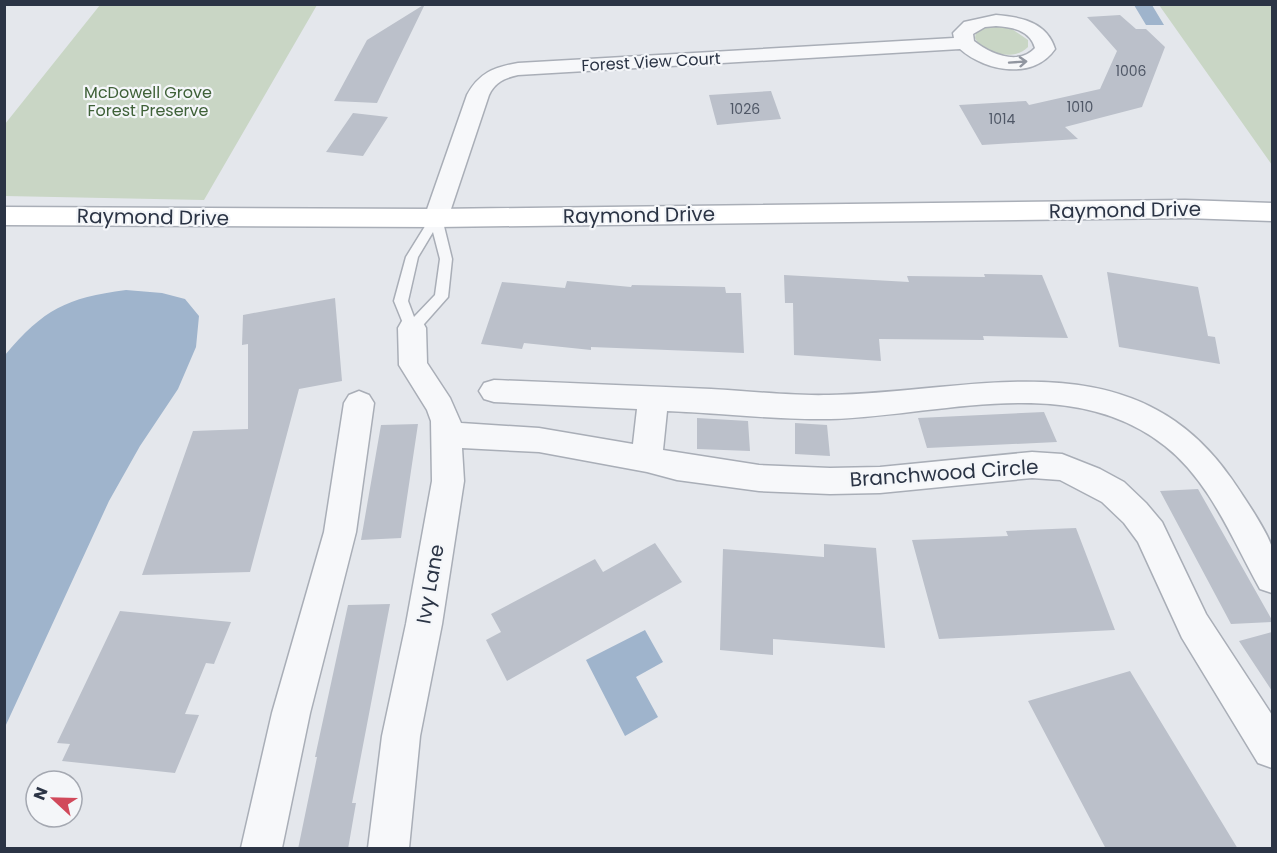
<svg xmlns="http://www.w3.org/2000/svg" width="1277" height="853" font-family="Poppins,sans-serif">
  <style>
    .green { fill: #c9d6c5 }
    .water { fill: #9fb4cc }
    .building { fill: #bbc0ca }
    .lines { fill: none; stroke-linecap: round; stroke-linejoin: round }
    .lane-casing { stroke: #a9aeb7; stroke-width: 3 }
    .street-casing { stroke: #a9aeb7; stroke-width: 3 }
    .secondary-casing { stroke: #a9aeb7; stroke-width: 3 }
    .lane { fill: #f7f8fa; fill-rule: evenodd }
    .street { fill: #f7f8fa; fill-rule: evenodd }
    .secondary { fill: #fff; fill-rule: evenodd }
    .oneway { stroke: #9196a0 }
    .labels { text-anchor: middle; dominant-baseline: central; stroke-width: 4.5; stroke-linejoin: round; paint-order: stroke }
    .far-number-label { font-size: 14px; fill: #4f5766 }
    .far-street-label { font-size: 16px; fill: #2b3445; stroke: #f4f6f9 }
    .far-park-label { font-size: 16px; fill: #3f6138; stroke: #f4f6f9 }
    .street-label { font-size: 20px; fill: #2b3445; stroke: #f4f6f9 }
  </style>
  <rect width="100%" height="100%" fill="#e4e7ec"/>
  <!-- green -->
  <path class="green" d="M100,5H317L204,200L5,196V124Z
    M1159,5H1272V165Z
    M994,26L1012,29L1028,40V47C1015,61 983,55 975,38L976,32L983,28Z"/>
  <!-- water -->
  <path class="water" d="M1134,5H1152L1164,25H1146Z
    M126,290L162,293L185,299L199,316L196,347L178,389L140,446L109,501L5,727V355C44,309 66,298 126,290Z
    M645,630L663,662L636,677L658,717L625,736L586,660Z"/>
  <!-- building -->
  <path class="building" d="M425,4L377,103L334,101L367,40Z
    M1120,15L1136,29H1146L1165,47L1142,107L1065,127L1078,139L982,145L959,105L1026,101L1029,105L1100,89L1117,51L1087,17Z
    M771,91L781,119L717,125L709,95Z
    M353,113L388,117L363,156L326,152Z
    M1107,272L1198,287L1208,336L1215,337L1220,364L1119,347Z
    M984,274L1042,275L1068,338L983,336L984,340L879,339L881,361L794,355L793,303H785L784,275L909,282L907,276L985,277Z
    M567,281L631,287L632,285L725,287L726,293H741L744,353L591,347V350L524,343L522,349L481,344L502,282L565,288Z
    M335,298L342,381L299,389L250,572L142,575L193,431L248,429V344L242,345L243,315Z
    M1044,412L1057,442L927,448L918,418Z
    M697,418L748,421L750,451L697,449Z
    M795,423L827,425L830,456L795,454Z
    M418,424L401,538L361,540L381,425Z
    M1198,489L1272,620V622L1231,624L1160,491Z
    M1076,528L1115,630L939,639L912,540L1008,536L1006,531Z
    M655,543L682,582L507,681L486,640L501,632L491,614L595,559L603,572Z
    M824,544L876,548L885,648L773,639V655L720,650L723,549L824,557Z
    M390,604L352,803H356L348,849H298L317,757H315L348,605Z
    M120,611L231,622L214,664L206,663L185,714L199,715L175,773L62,761L70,744L57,743Z
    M1272,632V691L1239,641Z
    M1130,671L1238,849H1106L1028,701Z"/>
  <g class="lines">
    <defs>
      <path id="lane" d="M436,214L442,218L452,259L448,297L417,332L412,333L405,328L394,301L406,257L432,215ZM433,232L440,259L435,295L414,317L408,301L418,257Z"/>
      <path id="street" d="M996,15C1021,17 1047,22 1055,49C1034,80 986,72 960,49L518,75C505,78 495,82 489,95L448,218L445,224L436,226L427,224L424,218L467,95C479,73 494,67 518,63L954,38L953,33L964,22ZM996,26C1012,27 1030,30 1035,48C1019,66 990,54 974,41L973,34L985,27Z
        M412,318L422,321L426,328L427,363L450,398L461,423L539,428L633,444L637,409L494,402L484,399L479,391L484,383L494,380C566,383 639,386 711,389C750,391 790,396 829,395C973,393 1131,335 1231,478C1240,491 1269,534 1272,548C1276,561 1272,580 1272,593L1260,589C1233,541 1210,481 1165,446C1071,371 939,416 830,419C776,420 721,413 667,411L663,450L759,465L830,468L880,467L1032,452L1062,454L1100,469L1124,482L1146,503L1162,522L1206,614L1272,715V768L1258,763L1182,638L1138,542L1124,523L1102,502L1060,480L1032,478L880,493L830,494L759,491L677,480L647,472L539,452L462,448L464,481L442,624L420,736L409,848H368L382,736L406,624L432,481L431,421L427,410L399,365L398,328L402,321Z
        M359,391L369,395L374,403L356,532L310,713L282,848H241L272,713L324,532L344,403L349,395Z"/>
      <path id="secondary" d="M1185,200L1272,203V221L1185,218L436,227L4,225V207L436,209Z"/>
    </defs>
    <!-- lane casing -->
    <use href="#lane" class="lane-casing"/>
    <!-- street casing -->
    <use href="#street" class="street-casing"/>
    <!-- secondary casing -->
    <use href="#secondary" class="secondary-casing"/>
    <!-- lane -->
    <use href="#lane" class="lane"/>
    <!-- street -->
    <use href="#street" class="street"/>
    <!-- secondary -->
    <use href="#secondary" class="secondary"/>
  </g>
  <!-- one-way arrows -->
  <defs><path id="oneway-shaft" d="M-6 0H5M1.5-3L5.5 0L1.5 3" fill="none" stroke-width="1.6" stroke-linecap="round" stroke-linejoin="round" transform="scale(1.5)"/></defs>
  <use class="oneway" href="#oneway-shaft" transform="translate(1018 62) rotate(-4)"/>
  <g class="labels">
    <!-- far-number labels -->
    <g class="far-number-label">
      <text x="1131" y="71">1006</text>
      <text x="1080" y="107">1010</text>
      <text x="745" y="109">1026</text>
      <text x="1002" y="119">1014</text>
    </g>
    <!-- far-street labels -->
    <g class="far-street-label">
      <text transform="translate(651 62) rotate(-3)">Forest View Court</text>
    </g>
    <!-- far-park labels -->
    <g class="far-park-label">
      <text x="148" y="92">McDowell Grove<tspan x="148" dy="18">Forest Preserve</tspan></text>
    </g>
    <!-- street labels -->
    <g class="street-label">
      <text transform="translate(1125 210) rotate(-1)">Raymond Drive</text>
      <text transform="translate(639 215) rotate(-1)">Raymond Drive</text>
      <text transform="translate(153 217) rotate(1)">Raymond Drive</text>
      <text transform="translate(944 473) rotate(-4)">Branchwood Circle</text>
      <text transform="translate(430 584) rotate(-80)">Ivy Lane</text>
    </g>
  </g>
  <!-- border -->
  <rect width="1277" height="853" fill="none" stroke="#2b3445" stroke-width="12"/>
  <!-- north arrow -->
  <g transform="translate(54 799) rotate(292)"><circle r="28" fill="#f4f6f9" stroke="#a4a8b1" stroke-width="1.5"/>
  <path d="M0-4.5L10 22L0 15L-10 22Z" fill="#d1495b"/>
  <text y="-9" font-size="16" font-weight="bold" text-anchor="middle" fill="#2b3445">N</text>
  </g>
</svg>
